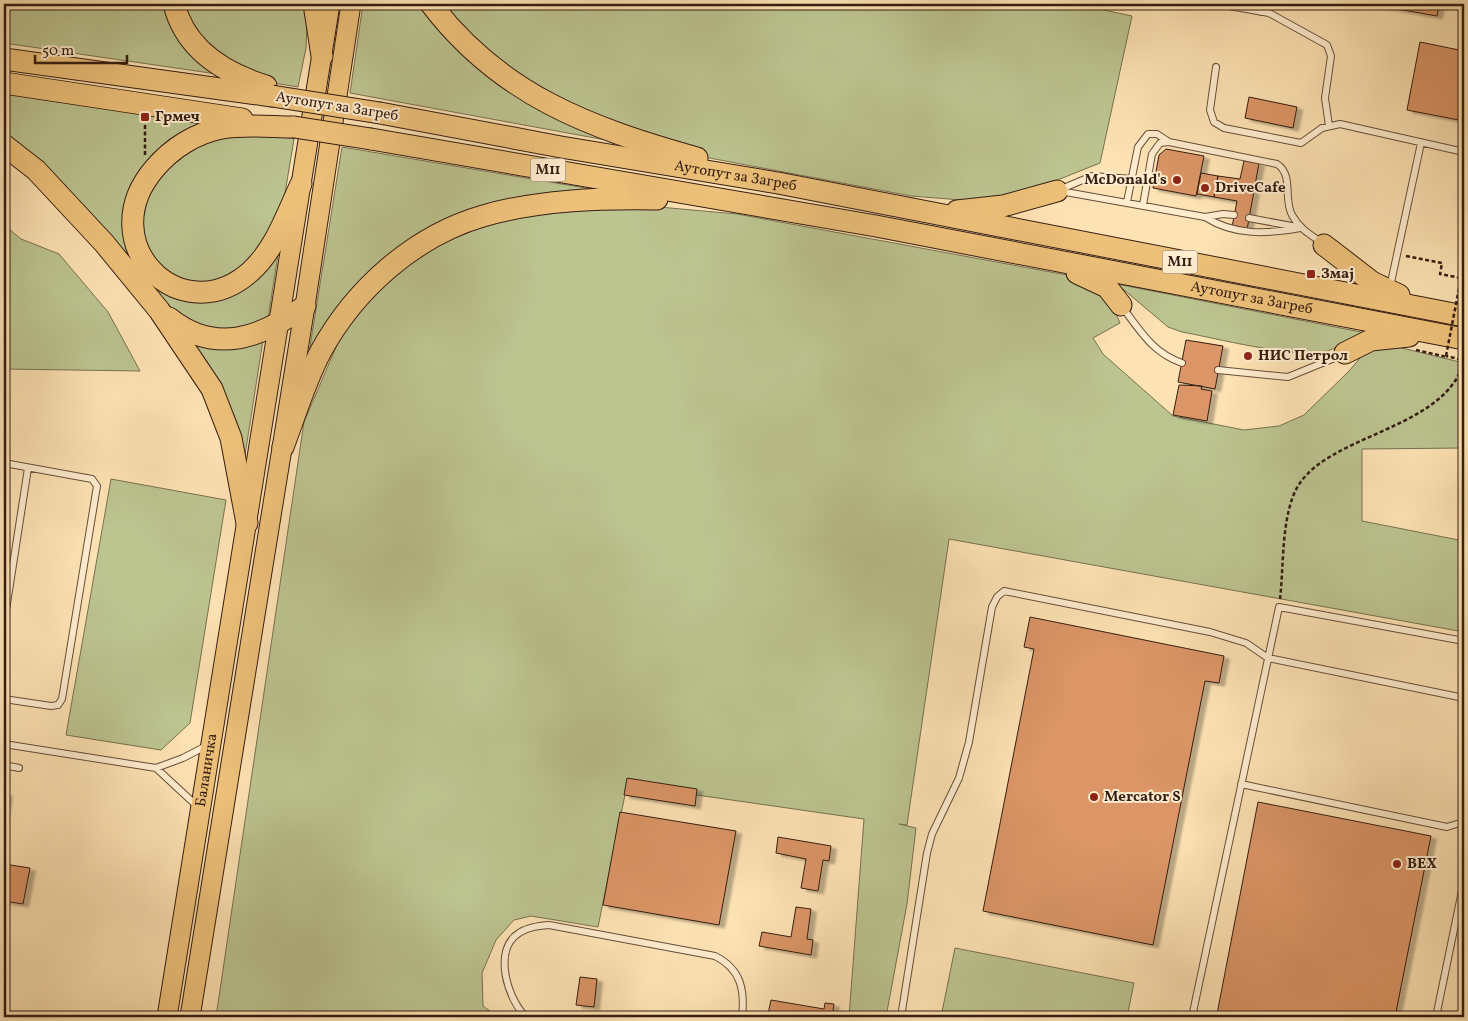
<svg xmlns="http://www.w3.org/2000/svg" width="1468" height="1021" font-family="Vollkorn,serif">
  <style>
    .green { fill: #bcc490; stroke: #787050 }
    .building { fill: #db9566; stroke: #341d11; filter: url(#shadow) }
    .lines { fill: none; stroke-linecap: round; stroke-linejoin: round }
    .lane-casing { stroke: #664e3a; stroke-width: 8 }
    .primary-casing { stroke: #341d11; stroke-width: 21 }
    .highway-casing { stroke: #341d11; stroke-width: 23 }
    .path { stroke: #341d11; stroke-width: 2.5; stroke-dasharray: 4 2.5; stroke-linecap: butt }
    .lane { stroke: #feecce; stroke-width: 6 }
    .primary { stroke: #eec17a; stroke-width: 19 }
    .highway { stroke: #eec17a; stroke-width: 21 }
    .highway-bridge-casing { stroke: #341d11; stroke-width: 23; stroke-linecap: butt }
    .path-bridge { stroke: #341d11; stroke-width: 2.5; stroke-dasharray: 4 2.5; stroke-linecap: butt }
    .highway-bridge { stroke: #eec17a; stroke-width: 21 }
    .poi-dot { fill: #8f2418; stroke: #feecce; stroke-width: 2 }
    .labels { text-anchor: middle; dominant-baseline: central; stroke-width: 4; stroke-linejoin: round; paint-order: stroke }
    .shield { fill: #feecce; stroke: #715b4a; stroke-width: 1 }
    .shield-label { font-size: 14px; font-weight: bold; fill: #341d11 }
    .street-label { font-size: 15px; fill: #341d11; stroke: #feecce }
    .poi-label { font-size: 15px; font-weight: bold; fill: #341d11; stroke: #feecce; text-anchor: start }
  </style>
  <defs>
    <filter id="shadow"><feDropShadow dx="5.5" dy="3" stdDeviation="1" flood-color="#0004"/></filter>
  </defs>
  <rect width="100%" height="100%" fill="#fde2b3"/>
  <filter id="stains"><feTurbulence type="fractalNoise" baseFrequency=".004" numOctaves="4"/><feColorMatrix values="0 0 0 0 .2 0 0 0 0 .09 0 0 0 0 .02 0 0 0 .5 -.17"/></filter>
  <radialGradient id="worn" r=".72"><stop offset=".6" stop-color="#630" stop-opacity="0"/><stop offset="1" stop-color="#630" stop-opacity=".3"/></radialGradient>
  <!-- green -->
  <path class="green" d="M29,4H169L217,74L4,43V10Z
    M180,4H308L306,48L298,87L261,81L211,53Z
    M363,4H424L444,31L622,143L350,93Z
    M438,4H1076L1132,16L1100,163L1035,189L974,201L911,196L704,157L656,142L510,74Z
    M4,94L220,125L164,150L127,242L188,297L279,248L267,325L241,334L193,326L164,303L4,138Z
    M224,133L272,134L294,139L285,193L276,221L257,256L211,285L174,279L148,257L140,217L151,184L181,154Z
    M342,147L621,194L444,224L308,359Z
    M659,207L737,214L1083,278L1112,304L1120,323L1093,338L1103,354L1173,416L1244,430L1279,426L1304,415L1349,371L1366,351L1398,347L1464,363V448L1362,449V521L1464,541V632L949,539L907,825L899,824L916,828L907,904L886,1017H849L864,819L627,785L598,927L531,916L514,920L496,940L482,973L483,1006L498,1017H216L304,422L345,326L366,298L440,241L522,213Z
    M4,225L21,239L59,254L108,312L140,371L4,369Z
    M1117,284L1366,333C1353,338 1336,349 1324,352C1293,358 1215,338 1182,332L1168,327Z
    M185,334L263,340L243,468Z
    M111,479L226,500L190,723L161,750L66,735Z
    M955,948L1134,983L1127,1017H941Z"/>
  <!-- building -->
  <path class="building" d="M1370,4H1439L1437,16Z
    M1420,42L1464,51V121L1407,110Z
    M1249,97L1297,107L1293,128L1245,118Z
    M1166,149L1204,156L1196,196L1153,188L1159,155Z
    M1244,161L1259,163L1247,230L1232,227L1237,201L1214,197L1218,176L1240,179Z
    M1201,173L1218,176L1214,197L1197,194Z
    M1186,340L1223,346L1215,389L1178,382Z
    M1179,385L1202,386L1201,389L1212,391L1207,421L1173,415Z
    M1030,617L1224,656L1219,683L1205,681L1153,945L983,911L1034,649L1024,647Z
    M627,778L697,789L695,806L624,795Z
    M4,793H7L4,813Z
    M1258,802L1431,836L1395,1017H1235L1217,1014Z
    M620,812L736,831L719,925L603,905Z
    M778,837L831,846L829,861L823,860L818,891L801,888L806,859L776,853Z
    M4,864L30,868L23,904L4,901Z
    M796,907L811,909L807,939L813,940L811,955L759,946L762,932L791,937Z
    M580,977L597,979L594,1007L576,1005Z
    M771,1000L824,1009L825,1003L834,1004L832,1017H789L768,1014Z"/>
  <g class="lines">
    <defs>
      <path id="lane" d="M1218,4L1269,13L1327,45L1331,56L1325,98L1329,126
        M1261,12L1262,4
        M1216,67L1210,110L1214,122L1224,128L1301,143L1322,128L1340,124L1464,152
        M1059,190L1092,176L1132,179
        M1060,191L1205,217C1235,236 1267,234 1300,228
        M1127,202L1138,147L1148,134H1157L1169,142L1277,164C1294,175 1283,199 1292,215C1299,228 1309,234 1321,242
        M1143,205L1152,154L1160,143L1169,142
        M1205,217L1223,214L1234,215
        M1249,218L1297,227
        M1390,287L1421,143
        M1123,308C1141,332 1153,353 1182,363
        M1218,370L1288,377L1342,355
        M4,463L92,479L97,486L62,699L58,705L51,706L4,699
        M4,623L28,468
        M4,744L156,768L183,758L208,745
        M4,765L19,768
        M156,768L197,806
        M1241,784L1447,827L1460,823L1464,817
        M526,1017C508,1000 492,950 519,933C528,927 539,926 549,925L715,956C741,969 745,990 742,1017
        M901,1017L927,853L932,834L959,778L969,742L992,607L997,597L1004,591L1210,632L1246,643L1268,658L1464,698
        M1192,1017L1279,607L1464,641
        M1436,1017L1464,881"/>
      <g id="primary">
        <path id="s1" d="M167,1017L330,4"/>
        <path d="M190,1017L305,306L351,4"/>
      </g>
      <g id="highway">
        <path d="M174,4C185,49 224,73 266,86"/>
        <path d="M314,4L322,56"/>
        <path d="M431,4C500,95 590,128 697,158"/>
        <path d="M4,59L272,96"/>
        <path d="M4,83L242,119"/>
        <path id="s2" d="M380,113L561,147L778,183L1464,316"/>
        <path d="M294,127C272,127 244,124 222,128C196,133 172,148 155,168C90,243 181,333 250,272C275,250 287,214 301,184"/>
        <path id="s3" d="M371,139L876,226L1464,339"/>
        <path d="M4,145L36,170L104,243L159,310L212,389L231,438L247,523"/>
        <path d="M957,211L1003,206L1057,191"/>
        <path d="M1324,245L1372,282L1399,295"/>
        <path d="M1077,273L1107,287L1121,305"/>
        <path d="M169,318C216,356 262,337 305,306"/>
        <path d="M1345,353L1371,340L1409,336"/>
        <path d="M283,447C295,416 305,381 321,351C355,289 414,236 483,216C538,200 600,198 657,199"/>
      </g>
    </defs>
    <!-- lane casing -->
    <use href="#lane" class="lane-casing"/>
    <!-- primary casing -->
    <use href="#primary" class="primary-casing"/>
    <!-- highway casing -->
    <use href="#highway" class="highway-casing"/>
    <!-- path -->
    <path class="path" d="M145,155V121
      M1406,256L1442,263L1440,274L1461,278
      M1416,350L1447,357
      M1280,599C1284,565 1281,515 1298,486C1327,438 1425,431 1457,378C1460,373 1461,365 1463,360L1446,356"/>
    <!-- lane -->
    <use href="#lane" class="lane"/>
    <!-- primary -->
    <use href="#primary" class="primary"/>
    <!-- highway -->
    <use href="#highway" class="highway"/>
    <defs>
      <path id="highway-bridge" d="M272,96L380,113
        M294,127L371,139"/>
    </defs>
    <!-- highway-bridge casing -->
    <use href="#highway-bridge" class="highway-bridge-casing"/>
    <!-- path-bridge -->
    <path class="path-bridge" d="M1446,356L1461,278"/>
    <!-- highway-bridge -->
    <use href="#highway-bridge" class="highway-bridge"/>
  </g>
  <!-- markers -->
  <g class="poi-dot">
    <rect x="140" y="112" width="10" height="10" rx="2.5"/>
    <circle cx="1177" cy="180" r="5"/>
    <circle cx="1205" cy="188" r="5"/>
    <rect x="1306" y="269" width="10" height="10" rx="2.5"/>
    <circle cx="1248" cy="356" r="5"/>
    <circle cx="1094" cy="797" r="5"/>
    <circle cx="1397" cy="864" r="5"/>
  </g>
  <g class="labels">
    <!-- shield labels -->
    <g class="shield">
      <rect x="530.5" y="158.5" width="35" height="23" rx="4"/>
      <rect x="1162.5" y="250.5" width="35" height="23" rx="4"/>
    </g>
    <g class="shield-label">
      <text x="548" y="170">M11</text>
      <text x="1180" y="262">M11</text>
    </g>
    <!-- street labels -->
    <g class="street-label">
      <text transform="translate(337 107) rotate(9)">Аутопут за Загреб</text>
      <text stroke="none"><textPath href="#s2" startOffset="361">Аутопут за Загреб</textPath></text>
      <text stroke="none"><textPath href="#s3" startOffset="895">Аутопут за Загреб</textPath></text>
      <text stroke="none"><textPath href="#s1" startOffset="250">Баланичка</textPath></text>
    </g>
    <!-- poi labels -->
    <g class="poi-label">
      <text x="155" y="117">Грмеч</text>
      <text x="1167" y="180" text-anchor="end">McDonald's</text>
      <text x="1215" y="188">DriveCafe</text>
      <text x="1321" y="274">Змај</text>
      <text x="1258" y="356">НИС Петрол</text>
      <text x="1104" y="797">Mercator S</text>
      <text x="1407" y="864">BEX</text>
    </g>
  </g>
  <!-- margin -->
  <rect width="1468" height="1021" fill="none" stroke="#fde2b3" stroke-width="20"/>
  <rect x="5" y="5" width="1458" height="1011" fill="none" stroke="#341d11" stroke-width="2.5"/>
  <rect x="10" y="10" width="1448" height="1001" fill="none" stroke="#341d11"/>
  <!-- scale -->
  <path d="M35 55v8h92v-8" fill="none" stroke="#341d11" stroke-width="2.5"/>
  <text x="42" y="55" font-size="15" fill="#341d11" stroke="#feecce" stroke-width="4" paint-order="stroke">50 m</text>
  <rect width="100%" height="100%" filter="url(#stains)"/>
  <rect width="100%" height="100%" fill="url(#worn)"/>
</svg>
